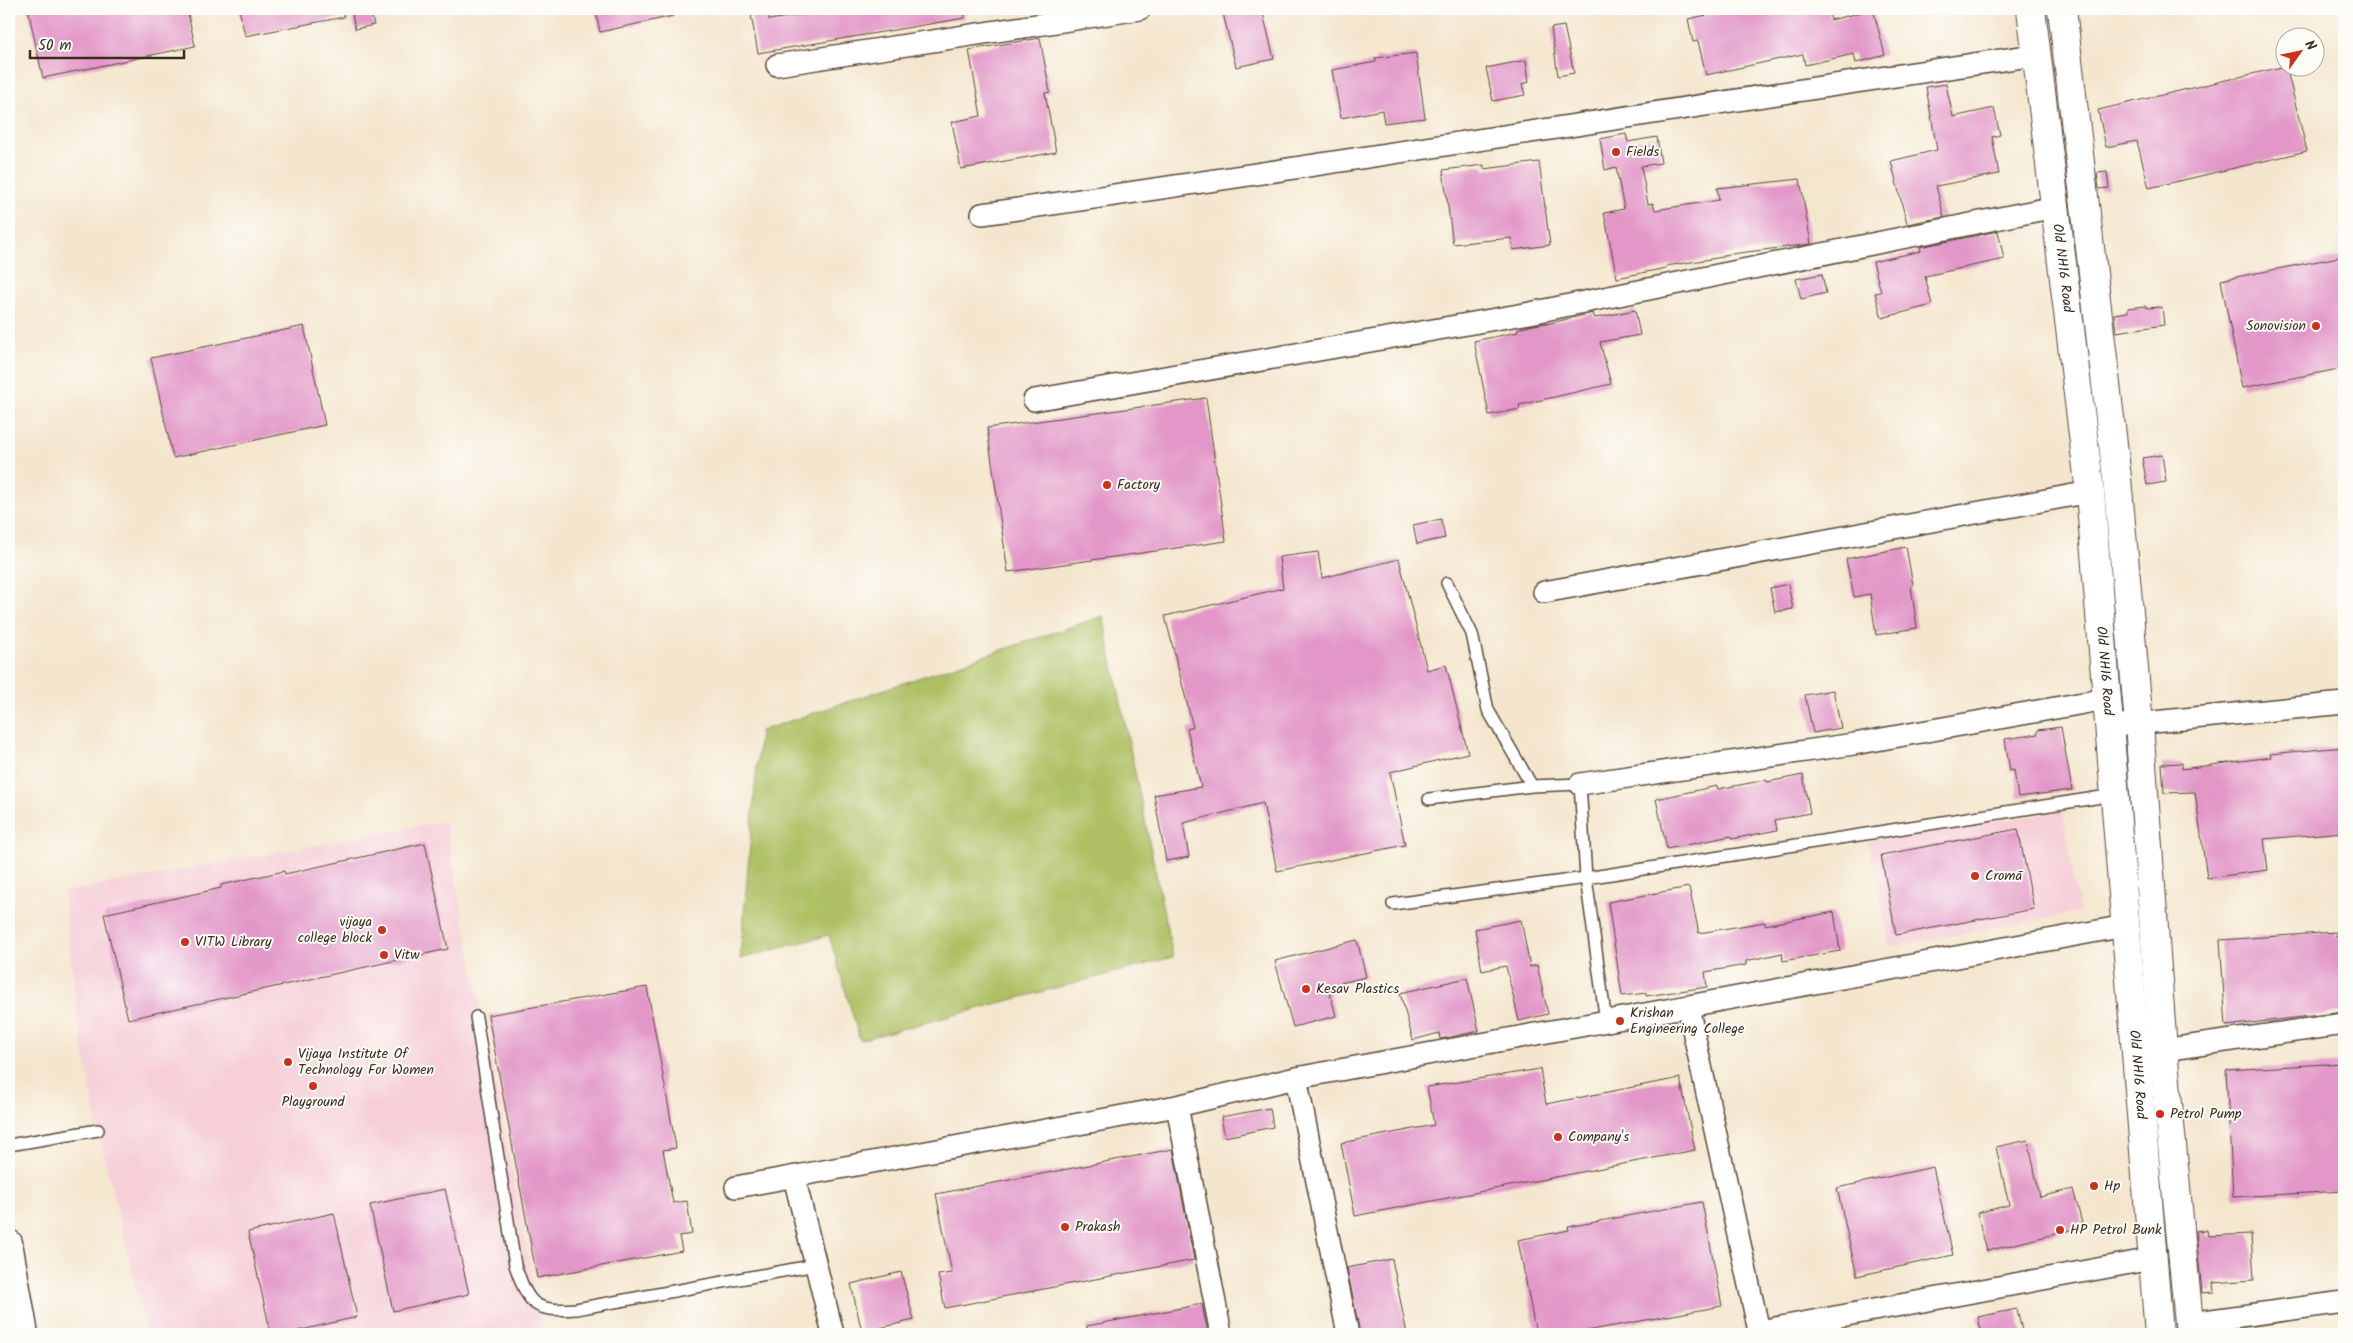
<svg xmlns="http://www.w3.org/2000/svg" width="2353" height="1343" font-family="Kalam,sans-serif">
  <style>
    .built { fill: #f6cfd9 }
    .green { fill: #aec063; stroke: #747540 }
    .building { fill: #e297c8 }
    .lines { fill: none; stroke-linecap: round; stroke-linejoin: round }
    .service-casing { stroke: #574638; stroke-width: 14 }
    .minor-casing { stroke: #574638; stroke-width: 24 }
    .tertiary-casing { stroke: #574638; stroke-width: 29 }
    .primary-casing { stroke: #574638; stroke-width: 30 }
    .service { stroke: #fff; stroke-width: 11 }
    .minor { stroke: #fff; stroke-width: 21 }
    .tertiary { stroke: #fff; stroke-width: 26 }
    .primary { stroke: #fff; stroke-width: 28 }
    .poi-dot { fill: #c8321e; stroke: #fdfcf7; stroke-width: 2 }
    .labels { text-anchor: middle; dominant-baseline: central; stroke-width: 4; stroke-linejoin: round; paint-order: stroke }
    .poi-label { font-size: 14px; fill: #3b2a1e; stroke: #fdfcf7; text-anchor: start }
    .street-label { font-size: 14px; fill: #3b2a1e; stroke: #fdfcf7 }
  </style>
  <rect width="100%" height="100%" fill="#fdfcf7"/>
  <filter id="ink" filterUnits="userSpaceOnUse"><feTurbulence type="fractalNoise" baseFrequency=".02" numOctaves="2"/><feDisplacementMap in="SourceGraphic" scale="10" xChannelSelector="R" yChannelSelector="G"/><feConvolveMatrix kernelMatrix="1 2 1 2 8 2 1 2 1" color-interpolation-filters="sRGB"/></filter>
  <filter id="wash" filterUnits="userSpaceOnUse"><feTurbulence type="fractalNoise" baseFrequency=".0096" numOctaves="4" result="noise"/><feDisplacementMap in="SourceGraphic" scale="20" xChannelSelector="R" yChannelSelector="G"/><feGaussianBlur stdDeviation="1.12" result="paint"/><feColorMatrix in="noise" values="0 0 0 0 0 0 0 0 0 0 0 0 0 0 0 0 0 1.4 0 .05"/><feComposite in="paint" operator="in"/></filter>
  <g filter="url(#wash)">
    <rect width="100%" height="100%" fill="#f4e6ce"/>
    <!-- built -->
    <path class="built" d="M2063,811L2079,912L1890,947L1868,841Z
      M445,821L543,1334H147L98,1130L77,1015L64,892Z"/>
    <!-- green -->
    <path class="green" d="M1103,616L1173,957L860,1040L829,935L740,959L760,731Z"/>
    <g id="blocks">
      <!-- building -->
      <path class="building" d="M28,9H187L195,46L43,78Z
        M239,9H343L344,17L245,36Z
        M351,9H370L374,25L355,29Z
        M595,9H673V16L600,32Z
        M750,9H768L769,20L835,9H965V18L758,53Z
        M1222,9H1262L1274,59L1236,67Z
        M1735,9H1829L1831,20L1873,9L1885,55L1856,63L1854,54L1805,65L1803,54L1706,75L1698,41L1693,42L1688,19Z
        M1564,26L1574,73L1558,76L1551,28Z
        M1040,38L1050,92L1045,93L1056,152L961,169L952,122L981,116L969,50Z
        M1416,53L1425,118L1384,123L1382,110L1341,118L1332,70L1376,62L1375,58Z
        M1526,60L1529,82L1522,84L1525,95L1493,101L1486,68Z
        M2286,66L2307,151L2149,188L2137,141L2106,147L2098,110Z
        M1946,84L1953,117L1994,108L2000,135L1992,137L1999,174L1936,186L1944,217L1907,224L1891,161L1937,150L1926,87Z
        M1626,134L1628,142L1657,137L1661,163L1641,166L1648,204L1653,203L1655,210L1719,200L1717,188L1800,179L1811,244L1723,255V257L1666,266V268L1617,278L1604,213L1624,209L1616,167L1605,170L1600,139Z
        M1539,162L1550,245L1513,250L1511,238L1453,244L1443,170L1484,165V169Z
        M2107,172L2109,188L2099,189L2097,173Z
        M1998,231L2004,259L1925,276L1932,305L1882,318L1875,293L1881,292L1873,262L1921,251L1920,247Z
        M2344,256V368L2242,388L2221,280Z
        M1822,274L1826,293L1801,299L1796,279Z
        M2146,306L2147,308L2162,307L2164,325L2116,332L2114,314L2128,312V308Z
        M1635,310L1640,335L1600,342L1611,384L1519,405L1520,409L1489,415L1474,341L1518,332L1517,329L1534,325L1546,323V324L1593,313L1595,318Z
        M304,326L325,425L173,458L151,358Z
        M1206,398L1226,541L1008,572L987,428Z
        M2162,455L2166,482L2147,485L2142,458Z
        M1441,519L1445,538L1417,544L1413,525Z
        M1906,547L1913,585L1911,586L1917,628L1876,635L1870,594L1854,597L1846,559Z
        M1318,552L1322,578L1399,559L1427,670L1446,665L1468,753L1390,772L1405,845L1277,871L1263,803L1183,823L1189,857L1166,861L1154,795L1201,787L1187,729L1193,727L1165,616L1283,588L1279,557Z
        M1788,584L1793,609L1775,612L1770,588Z
        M1833,690L1841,728L1813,733L1805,695Z
        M2061,727L2072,790L2018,797L2014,770L2010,771L2005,739L2038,734V730Z
        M2344,747V832L2264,839L2268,870L2207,878L2195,792L2164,793L2162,764L2182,763V769L2271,757L2270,754Z
        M1803,775L1810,813L1775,820L1777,830L1732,839L1731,836L1667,849L1656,799L1717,786L1718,789L1766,780L1767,782Z
        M2018,829L2034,909L1896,935L1881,855Z
        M425,843L448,949L128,1019L104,914L221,888V885L284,871L285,874Z
        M1689,887L1699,933L1765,922V925L1834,912L1840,951L1783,961L1782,953L1746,961V965L1705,972L1707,987L1646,996V993L1622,996L1608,902Z
        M1521,920L1530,967L1537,965L1548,1014L1519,1021L1506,966L1482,971L1475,929Z
        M2336,932V936L2344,934V1012L2226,1026L2220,940Z
        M1357,940L1366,977L1328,986L1336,1016L1293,1027L1275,961Z
        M1467,978L1479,1031L1440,1039L1439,1033L1413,1040L1400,993Z
        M647,987L676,1148L663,1150L673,1203L687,1201L692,1234L679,1236L682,1251L537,1278L488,1015Z
        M2344,1063V1191L2233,1197L2226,1070Z
        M1540,1069L1546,1104L1680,1078L1695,1150L1355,1216L1341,1143L1434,1125L1427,1087Z
        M1270,1108L1273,1127L1225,1137L1221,1117Z
        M2028,1140L2040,1197L2073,1189L2083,1227L1987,1251L1977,1213L2009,1205L1996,1147Z
        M1173,1149L1194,1260L945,1308L938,1275L952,1273L936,1194Z
        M1933,1167L1953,1255L1857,1276L1837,1188Z
        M445,1189L469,1294L393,1311L370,1205Z
        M1702,1202L1722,1306L1581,1332L1582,1334H1536L1518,1240L1569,1230L1568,1227Z
        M334,1213L357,1317L293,1332V1334H271L248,1232Z
        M2207,1230L2208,1236L2251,1234L2254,1280L2213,1283L2214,1292L2202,1293L2196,1231Z
        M1392,1259L1407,1334H1360L1347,1268Z
        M901,1272L914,1320L862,1332L851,1284Z
        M1202,1304L1208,1334H1087V1326Z
        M2017,1309L2023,1334H1982L1978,1317Z"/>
    </g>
  </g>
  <g filter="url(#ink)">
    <use href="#blocks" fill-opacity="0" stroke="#574638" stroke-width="1"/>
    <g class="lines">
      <defs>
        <path id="service" d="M1447,583L1472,634L1488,710L1532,786
          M1429,799L1532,786L1580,784L1586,878L1606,1022
          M1393,904L1586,878L2114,795
          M476,1017L515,1265C529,1305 533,1312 576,1309L816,1265
          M9,1145L98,1130"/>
        <path id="minor" d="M777,65L1140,9
          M982,214C1334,165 1685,106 2036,55
          M1034,400L1530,313L2055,207
          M1544,592L2090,492
          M2123,725L2344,703
          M1580,784L1854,744L2106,699
          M1688,1007L1759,1331L2152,1259
          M2163,1050L2344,1024
          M1296,1078L1348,1334
          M1177,1106L1221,1334
          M794,1177L833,1334
          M736,1187L1177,1106L1296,1078L2125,926
          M2189,1323L2344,1302"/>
        <path id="tertiary" d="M9,1243L25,1334"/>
        <g id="primary">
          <path id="s1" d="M2031,9L2090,492L2159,1334"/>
          <path d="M2062,9L2117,478L2139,724L2163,1050L2190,1334"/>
        </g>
      </defs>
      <!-- service casing -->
      <use href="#service" class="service-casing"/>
      <!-- minor casing -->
      <use href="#minor" class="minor-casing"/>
      <!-- tertiary casing -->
      <use href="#tertiary" class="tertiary-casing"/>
      <!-- primary casing -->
      <use href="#primary" class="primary-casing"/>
      <!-- service -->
      <use href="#service" class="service"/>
      <!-- minor -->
      <use href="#minor" class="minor"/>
      <!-- tertiary -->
      <use href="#tertiary" class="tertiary"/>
      <!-- primary -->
      <use href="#primary" class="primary"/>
    </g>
  </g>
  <!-- markers -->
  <g class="poi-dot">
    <circle cx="1616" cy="152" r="5"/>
    <circle cx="2316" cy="326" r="5"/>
    <circle cx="1107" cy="485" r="5"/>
    <circle cx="1975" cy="876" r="5"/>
    <circle cx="382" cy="930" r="5"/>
    <circle cx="185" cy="942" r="5"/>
    <circle cx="384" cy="955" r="5"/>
    <circle cx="1306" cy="989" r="5"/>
    <circle cx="1620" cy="1021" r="5"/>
    <circle cx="288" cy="1062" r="5"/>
    <circle cx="313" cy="1086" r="5"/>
    <circle cx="2160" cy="1114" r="5"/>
    <circle cx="1558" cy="1137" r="5"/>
    <circle cx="2094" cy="1186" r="5"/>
    <circle cx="1065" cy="1227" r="5"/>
    <circle cx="2060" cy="1230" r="5"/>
  </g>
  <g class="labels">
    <!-- poi labels -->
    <g class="poi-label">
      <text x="1626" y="152">Fields</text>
      <text x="2306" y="326" text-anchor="end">Sonovision</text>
      <text x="1117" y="485">Factory</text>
      <text x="1985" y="876">Cromā</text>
      <text x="372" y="922" text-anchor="end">vijaya<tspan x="372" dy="16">college block</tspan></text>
      <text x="195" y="942">VITW Library</text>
      <text x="394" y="955">Vitw</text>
      <text x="1316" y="989">Kesav Plastics</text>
      <text x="1630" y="1013">Krishan<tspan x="1630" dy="16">Engineering College</tspan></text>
      <text x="298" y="1054">Vijaya Institute Of<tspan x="298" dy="16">Technology For Women</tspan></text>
      <text x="313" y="1102" text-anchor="middle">Playground</text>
      <text x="2170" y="1114">Petrol Pump</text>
      <text x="1568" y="1137">Company's</text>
      <text x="2104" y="1186">Hp</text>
      <text x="1075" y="1227">Prakash</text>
      <text x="2070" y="1230">HP Petrol Bunk</text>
    </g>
    <!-- street labels -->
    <g class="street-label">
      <text stroke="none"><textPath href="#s1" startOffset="261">Old NH16 Road</textPath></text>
      <text stroke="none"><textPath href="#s1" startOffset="666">Old NH16 Road</textPath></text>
      <text stroke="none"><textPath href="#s1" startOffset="1071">Old NH16 Road</textPath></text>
    </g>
  </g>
  <!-- margin -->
  <rect width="2353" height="1343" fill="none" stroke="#fdfcf7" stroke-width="30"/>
  <!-- north arrow -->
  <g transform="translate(2300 52) rotate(57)"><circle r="24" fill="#fdfcf7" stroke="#afa8a0"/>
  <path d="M0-4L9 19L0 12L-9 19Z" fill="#c8321e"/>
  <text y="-8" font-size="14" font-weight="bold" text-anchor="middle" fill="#3b2a1e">N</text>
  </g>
  <!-- scale -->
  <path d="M30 50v8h154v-8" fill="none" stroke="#3b2a1e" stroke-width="2.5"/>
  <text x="38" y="50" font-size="15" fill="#3b2a1e" stroke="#fdfcf7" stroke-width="4" paint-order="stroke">50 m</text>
</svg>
